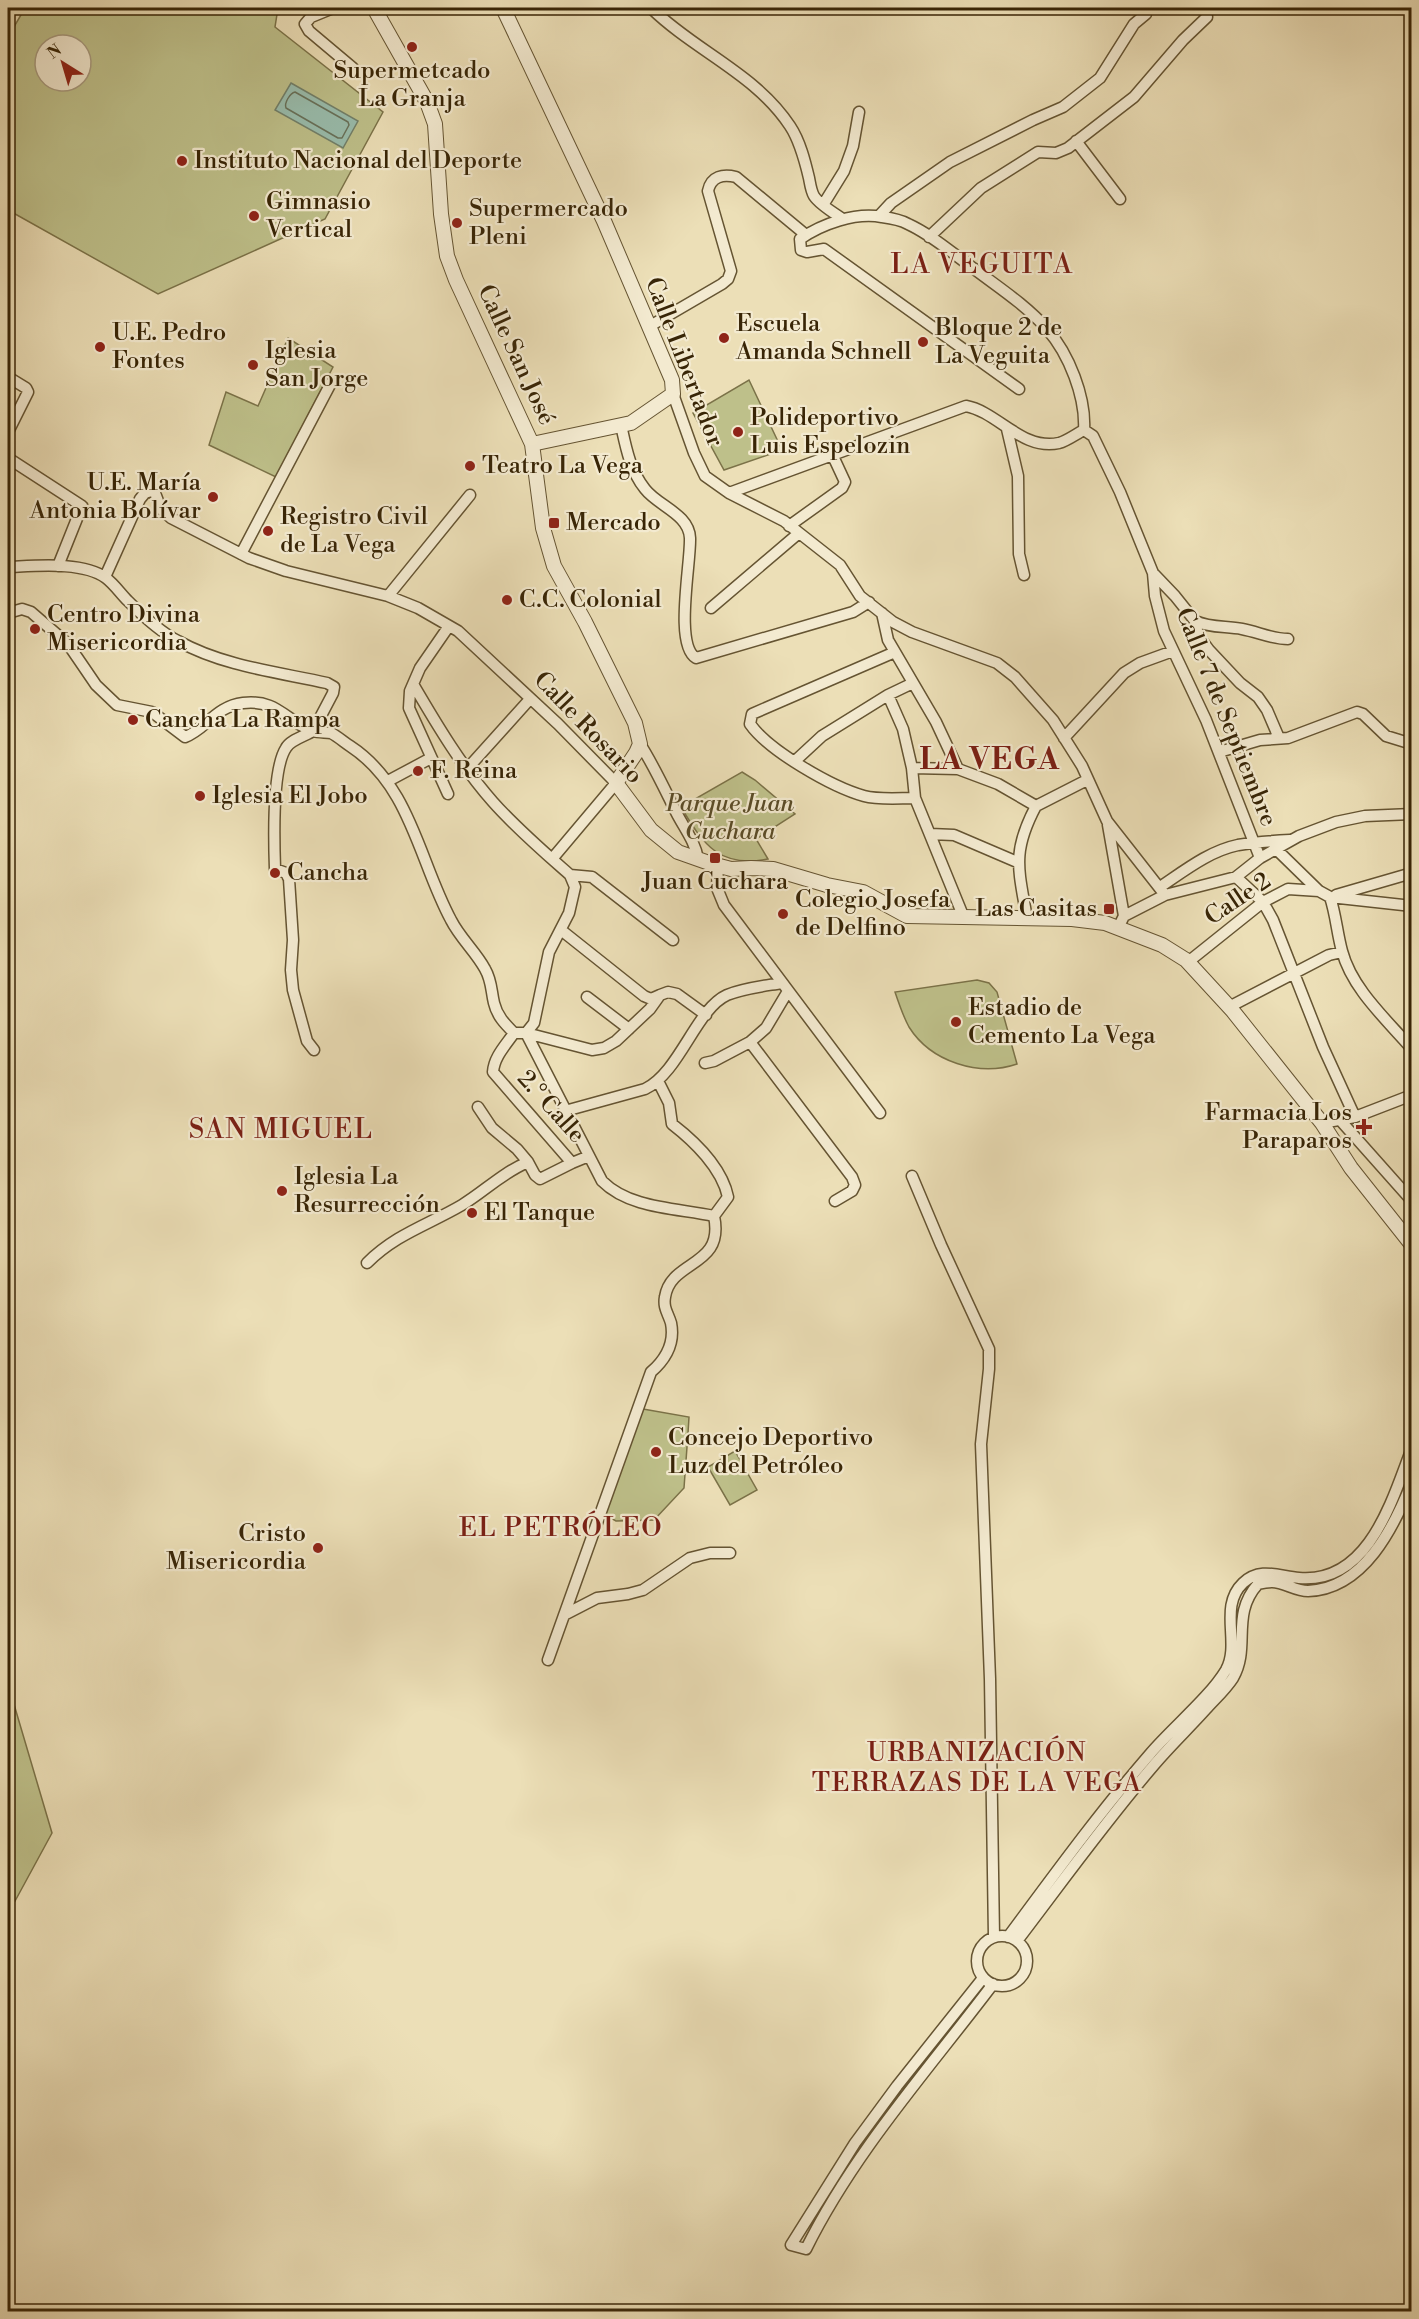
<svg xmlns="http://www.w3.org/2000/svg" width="1419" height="2319" font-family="'Libre Bodoni',serif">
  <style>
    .green { fill: #bec08a; stroke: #7b7248; stroke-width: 1.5; fill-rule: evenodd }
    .water { fill: #99bdad; stroke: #72806a; stroke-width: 1.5 }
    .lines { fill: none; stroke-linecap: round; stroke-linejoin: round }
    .shore { stroke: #68715a; stroke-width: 1.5 }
    .minor-casing { stroke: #655432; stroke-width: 13 }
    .tertiary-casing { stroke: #655432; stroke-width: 16 }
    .secondary-casing { stroke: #382506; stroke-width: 17 }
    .minor { stroke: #f3ead0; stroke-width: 10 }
    .tertiary { stroke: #f3ead0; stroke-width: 14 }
    .secondary { stroke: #f3ead0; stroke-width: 15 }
    .poi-dot { fill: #8f2418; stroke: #f3ead0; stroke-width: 2 }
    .labels { text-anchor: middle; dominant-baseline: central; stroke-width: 4.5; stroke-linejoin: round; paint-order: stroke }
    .poi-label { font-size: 24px; fill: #382506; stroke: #f3ead0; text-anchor: start }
    .street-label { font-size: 24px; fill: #382506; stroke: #f3ead0 }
    .park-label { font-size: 24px; font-style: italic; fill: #5a4c27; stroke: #f3ead0 }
    .neighbourhood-label { font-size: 26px; letter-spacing: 1.5px; fill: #7a1f14; stroke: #f3ead0 }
    .quarter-label { font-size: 27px; letter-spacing: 1.5px; fill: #7a1f14; stroke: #f3ead0 }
    .district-label { font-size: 30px; font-weight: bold; letter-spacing: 1.5px; fill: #7a1f14; stroke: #f3ead0 }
  </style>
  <rect width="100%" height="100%" fill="#ecdfb7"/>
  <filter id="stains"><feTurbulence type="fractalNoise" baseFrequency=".00333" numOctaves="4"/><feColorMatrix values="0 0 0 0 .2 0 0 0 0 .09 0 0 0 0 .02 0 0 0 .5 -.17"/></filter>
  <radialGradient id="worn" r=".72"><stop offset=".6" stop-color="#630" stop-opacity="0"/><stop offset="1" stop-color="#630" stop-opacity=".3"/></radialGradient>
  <!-- green -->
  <path class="green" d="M25,8H278L275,27L383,112L325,219L158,294L8,210V37ZM45,45H81V81H45Z
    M288,338L333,367L276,477L209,445L226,392L258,406Z
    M749,380L782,450L724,470L693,413Z
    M742,772L755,780L795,814L756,839L768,859C720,868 704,846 681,807Z
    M977,980L989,983L997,992L1017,1064C979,1077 931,1062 909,1027C903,1016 899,1004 895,992Z
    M643,1409L689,1417L688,1433L692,1435L687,1447L684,1488L654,1520L616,1521L600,1512Z
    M735,1451L757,1490L730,1505L708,1467Z
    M8,1684L52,1833L8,1914Z"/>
  <!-- water -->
  <path class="water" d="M291,83L358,121L343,148L275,110Z"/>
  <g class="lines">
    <!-- shore -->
    <path class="shore" d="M295,92L348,122L349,125L342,138H338L286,108C284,103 290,93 295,92Z"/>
    <defs>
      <path id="minor" d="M333,8L311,17L305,24L309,31L353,68
        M651,8C695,51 756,74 790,126C800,141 805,161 809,178C810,183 811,191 814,196C820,205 834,213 843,219
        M1076,141L1120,199
        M823,205L844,171L853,146L859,112
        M879,216L891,203L950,162L1033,120L1063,107L1100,78L1134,24L1146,14
        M929,237L981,188L1038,152L1056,153L1068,148L1134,97L1183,40L1207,17
        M650,326L722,284L728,279L731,271L708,191C711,176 723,174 736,177L806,235
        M8,377L26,388L28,392L8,432
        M1019,389L824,249L807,252L801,250L800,239C822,224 855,212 882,217C890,218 901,220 908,224C932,235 952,253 973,268C998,287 1026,305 1047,329C1069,354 1086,397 1084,430
        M673,394L694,453L705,476L729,493L784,521L840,565L860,596L893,622L912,632L997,663L1015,677L1053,720L1082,766L1107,821L1165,895
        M621,425C626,448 630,470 645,489C658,506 689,514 690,538C691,563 674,645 696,658L853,612L869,602
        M1007,429L1018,476L1019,554L1024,575
        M1084,430L1093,436L1120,492L1153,573L1155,596L1164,631L1206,720L1260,858
        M8,458L82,506L58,566
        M729,493L966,406C998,412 1022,451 1059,443C1067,441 1076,434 1084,430
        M789,526L842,488L845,482L832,454
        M241,554L331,383
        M8,567C35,566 83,561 106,578C114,584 121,594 128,601C142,615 160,632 178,641C223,666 277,672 327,683L334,687L333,693L313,731
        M1153,573L1175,596L1195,621L1198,635L1209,650L1240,683L1258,697L1267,710L1279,738
        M105,577L140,499L145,493L151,491L155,493L161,509L171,518L249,558L286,571L388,596L418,608L458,631L558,724L616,783L552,859
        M388,596L470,495
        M711,608L799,533
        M8,613L22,609L31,612L68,644L96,685L117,705L152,712L185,737C205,730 216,706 243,703C278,699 285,721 313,731C319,733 325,732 331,733C337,736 344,742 350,746C411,786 419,861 451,920C460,938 476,952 485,969C492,981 491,991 494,1003C497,1016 505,1024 514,1033H526L592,1050L604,1048L616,1041L650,1009L660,995L668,992L677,994L706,1015
        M882,613L888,640L936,722L958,769
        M1195,621C1210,628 1226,626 1242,629C1258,632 1272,639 1288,639
        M895,652L752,714L750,724C769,751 832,787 864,796C879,800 899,798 915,798
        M413,684C437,725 462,767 493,802C516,828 544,852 570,875L575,887L569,913L549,952L534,1023L526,1033
        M888,695L903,729L912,768L915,798L964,918
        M313,731C305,736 290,740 286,748C272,769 274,841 275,869L286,873L289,879L293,940L291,970L293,990L307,1041L314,1050
        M1064,738L1124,673L1140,663L1173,651
        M640,744C654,766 664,788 676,812C684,828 695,841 698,859
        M1219,752L1260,740L1288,738L1357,712L1363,714L1386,736L1412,744
        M795,761L822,736L888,695L913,683
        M912,768L958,769L998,784L1036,806L1087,780
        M467,769L530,699
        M388,781L431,758
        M448,794L409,708L410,691L420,668L449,626
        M1108,825L1124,916
        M930,834L954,835L1017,862
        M1276,849L1319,891L1330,897L1412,906
        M718,866L717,888L724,905L880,1113
        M570,875L592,877L673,940
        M1236,877L1263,902L1273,920L1323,1047L1355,1117
        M1160,887C1184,871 1209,851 1238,845C1255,842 1272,841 1290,840
        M1336,895L1412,873
        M1330,897C1336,915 1337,933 1342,951C1352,989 1387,1020 1412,1049
        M1027,919C1019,870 1011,853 1036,806
        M1118,928L1124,916L1165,895L1236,877L1260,858L1299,836L1336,822L1365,816L1412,814
        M561,930L644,996L651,999L660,995
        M1188,962L1263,902L1288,889L1319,891
        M788,991L766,1028L750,1042L852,1177L855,1185L852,1191L835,1201
        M587,997L629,1029
        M1229,1007L1329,955L1342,952
        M514,1033C505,1046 494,1057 493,1072L572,1163L589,1156
        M526,1033L602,1181C630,1209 677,1208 714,1216
        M705,1063L714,1061L750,1042
        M658,1081L669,1103L672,1124C694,1141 722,1168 728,1197L714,1216
        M478,1107L492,1128L517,1149L528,1162L535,1175L540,1179L572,1163
        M565,1111L645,1089C680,1072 696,1009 727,995C744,988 764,986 782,983
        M1340,1120L1412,1201
        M1322,1123L1355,1117L1412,1095
        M912,1176L941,1245L989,1349V1369L981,1444L990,1679L994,1937
        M367,1263C396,1234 428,1225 462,1205C485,1191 502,1173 528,1162
        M564,1615L597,1598L628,1594L643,1590L690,1558L710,1553H730
        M548,1660L651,1372C666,1359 675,1343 671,1323C668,1313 663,1308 665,1297C671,1259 725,1268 714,1216
        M977 1961a25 25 0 1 1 50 0a25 25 0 1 1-50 0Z
        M1008,1937C1054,1875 1099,1813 1150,1754C1172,1728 1209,1698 1226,1670C1241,1643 1218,1607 1243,1583C1260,1567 1278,1576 1299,1578C1369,1584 1392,1500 1412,1448
        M1017,1941C1062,1882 1105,1822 1154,1765C1170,1746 1189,1728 1206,1709C1215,1699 1226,1689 1233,1678C1251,1647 1230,1615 1258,1584C1262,1583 1267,1582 1272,1582C1284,1582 1295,1591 1308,1591C1364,1589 1394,1527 1412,1482
        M983,1978L897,2086L855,2143L791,2245L806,2249C854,2152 928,2070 993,1984"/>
      <path id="tertiary" d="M374,8L427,102L435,124L441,214L447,256L456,280L532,444L543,528L554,566L585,622L635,723L640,744L636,753L616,783L651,830L678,852L712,864L731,869L751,868L773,869L827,885L863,892L907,916L1072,919L1105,923L1162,945L1186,960L1232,1010L1322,1123L1351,1168L1412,1245
        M503,8L604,221L672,380L673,394L631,423L532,444"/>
      <path id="secondary" d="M8,10L9,8"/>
    </defs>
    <!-- minor casing -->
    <use href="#minor" class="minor-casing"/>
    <!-- tertiary casing -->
    <use href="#tertiary" class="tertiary-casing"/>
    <!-- secondary casing -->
    <use href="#secondary" class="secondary-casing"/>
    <!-- minor -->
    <use href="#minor" class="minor"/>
    <!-- tertiary -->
    <use href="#tertiary" class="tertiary"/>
    <!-- secondary -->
    <use href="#secondary" class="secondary"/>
  </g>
  <!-- markers -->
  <g class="poi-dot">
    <circle cx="412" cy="47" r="6"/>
    <circle cx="182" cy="161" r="6"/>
    <circle cx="254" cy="216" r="6"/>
    <circle cx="457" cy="223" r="6"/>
    <circle cx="724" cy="338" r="6"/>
    <circle cx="923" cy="342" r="6"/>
    <circle cx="100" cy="347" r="6"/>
    <circle cx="253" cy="365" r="6"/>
    <circle cx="738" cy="432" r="6"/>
    <circle cx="470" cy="466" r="6"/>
    <circle cx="213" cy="497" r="6"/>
    <rect x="548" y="517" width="12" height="12" rx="3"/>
    <circle cx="268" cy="531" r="6"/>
    <circle cx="507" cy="600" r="6"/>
    <circle cx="35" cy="629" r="6"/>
    <circle cx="133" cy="720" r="6"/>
    <circle cx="418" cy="771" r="6"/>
    <circle cx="200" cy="796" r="6"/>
    <rect x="709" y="852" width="12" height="12" rx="3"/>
    <circle cx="275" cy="873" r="6"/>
    <rect x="1103" y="903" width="12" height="12" rx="3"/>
    <circle cx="783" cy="914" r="6"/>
    <circle cx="956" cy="1022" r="6"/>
    <path d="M1361 1118h6v6h6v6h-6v6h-6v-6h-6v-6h6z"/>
    <circle cx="282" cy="1191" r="6"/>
    <circle cx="472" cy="1213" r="6"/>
    <circle cx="656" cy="1452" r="6"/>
    <circle cx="318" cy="1548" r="6"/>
  </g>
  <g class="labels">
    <!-- poi labels -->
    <g class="poi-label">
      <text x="412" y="71" text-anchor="middle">Supermetcado<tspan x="412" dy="28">La Granja</tspan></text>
      <text x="194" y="161">Instituto Nacional del Deporte</text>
      <text x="266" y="202">Gimnasio<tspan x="266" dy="28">Vertical</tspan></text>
      <text x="469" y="209">Supermercado<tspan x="469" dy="28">Pleni</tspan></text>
      <text x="736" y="324">Escuela<tspan x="736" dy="28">Amanda Schnell</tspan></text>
      <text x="935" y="328">Bloque 2 de<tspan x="935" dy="28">La Veguita</tspan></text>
      <text x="112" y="333">U.E. Pedro<tspan x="112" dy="28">Fontes</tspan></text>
      <text x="265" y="351">Iglesia<tspan x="265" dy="28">San Jorge</tspan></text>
      <text x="750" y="418">Polideportivo<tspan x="750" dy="28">Luis Espelozin</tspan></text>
      <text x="482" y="466">Teatro La Vega</text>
      <text x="201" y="483" text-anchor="end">U.E. María<tspan x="201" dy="28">Antonia Bolívar</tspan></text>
      <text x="280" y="517">Registro Civil<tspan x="280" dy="28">de La Vega</tspan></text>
      <text x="566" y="523">Mercado</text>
      <text x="519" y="600">C.C. Colonial</text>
      <text x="47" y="615">Centro Divina<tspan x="47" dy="28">Misericordia</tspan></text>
      <text x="145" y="720">Cancha La Rampa</text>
      <text x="430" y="771">F. Reina</text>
      <text x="212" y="796">Iglesia El Jobo</text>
      <text x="287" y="873">Cancha</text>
      <text x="715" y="882" text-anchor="middle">Juan Cuchara</text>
      <text x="795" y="900">Colegio Josefa<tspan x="795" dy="28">de Delfino</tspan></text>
      <text x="1097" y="909" text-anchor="end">Las Casitas</text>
      <text x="968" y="1008">Estadio de<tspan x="968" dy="28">Cemento La Vega</tspan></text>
      <text x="1352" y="1113" text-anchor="end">Farmacia Los<tspan x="1352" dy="28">Paraparos</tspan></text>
      <text x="294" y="1177">Iglesia La<tspan x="294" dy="28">Resurrección</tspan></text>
      <text x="484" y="1213">El Tanque</text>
      <text x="668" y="1438">Concejo Deportivo<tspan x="668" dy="28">Luz del Petróleo</tspan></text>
      <text x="306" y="1534" text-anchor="end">Cristo<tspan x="306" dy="28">Misericordia</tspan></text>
    </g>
    <!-- street labels -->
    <g class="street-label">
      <text transform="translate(516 355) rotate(65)">Calle San José</text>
      <text transform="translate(684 362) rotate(69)">Calle Libertador</text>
      <text transform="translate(1226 717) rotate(68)">Calle 7 de Septiembre</text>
      <text transform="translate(588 728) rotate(46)">Calle Rosario</text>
      <text transform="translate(1238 899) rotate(-34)">Calle 2</text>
      <text transform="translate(551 1107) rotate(48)">2.° Calle</text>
    </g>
    <!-- park labels -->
    <g class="park-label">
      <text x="730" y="804">Parque Juan<tspan x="730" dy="28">Cuchara</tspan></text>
    </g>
    <!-- neighbourhood labels -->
    <g class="neighbourhood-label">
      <text x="561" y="1528">EL PETRÓLEO</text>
      <text x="977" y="1753">URBANIZACIÓN<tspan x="977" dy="30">TERRAZAS DE LA VEGA</tspan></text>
    </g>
    <!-- quarter labels -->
    <g class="quarter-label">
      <text x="982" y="265">LA VEGUITA</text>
      <text x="281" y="1130">SAN MIGUEL</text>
    </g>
    <!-- district labels -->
    <g class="district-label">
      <text x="990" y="760">LA VEGA</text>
    </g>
  </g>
  <!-- margin -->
  <rect width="1419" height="2319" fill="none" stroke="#ecdfb7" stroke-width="30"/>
  <rect x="9" y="9" width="1401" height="2301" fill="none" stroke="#382506" stroke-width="3"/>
  <rect x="15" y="15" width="1389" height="2289" fill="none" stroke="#382506" stroke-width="1.5"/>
  <!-- north arrow -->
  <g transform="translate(63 63) rotate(323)"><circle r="28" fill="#f3ead0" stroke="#a89b7f" stroke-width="1.5"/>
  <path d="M0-4.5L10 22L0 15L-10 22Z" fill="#8f2418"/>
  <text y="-9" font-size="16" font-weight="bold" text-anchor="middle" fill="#382506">N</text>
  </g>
  <rect width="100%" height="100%" filter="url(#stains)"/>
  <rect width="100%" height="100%" fill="url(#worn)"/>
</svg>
